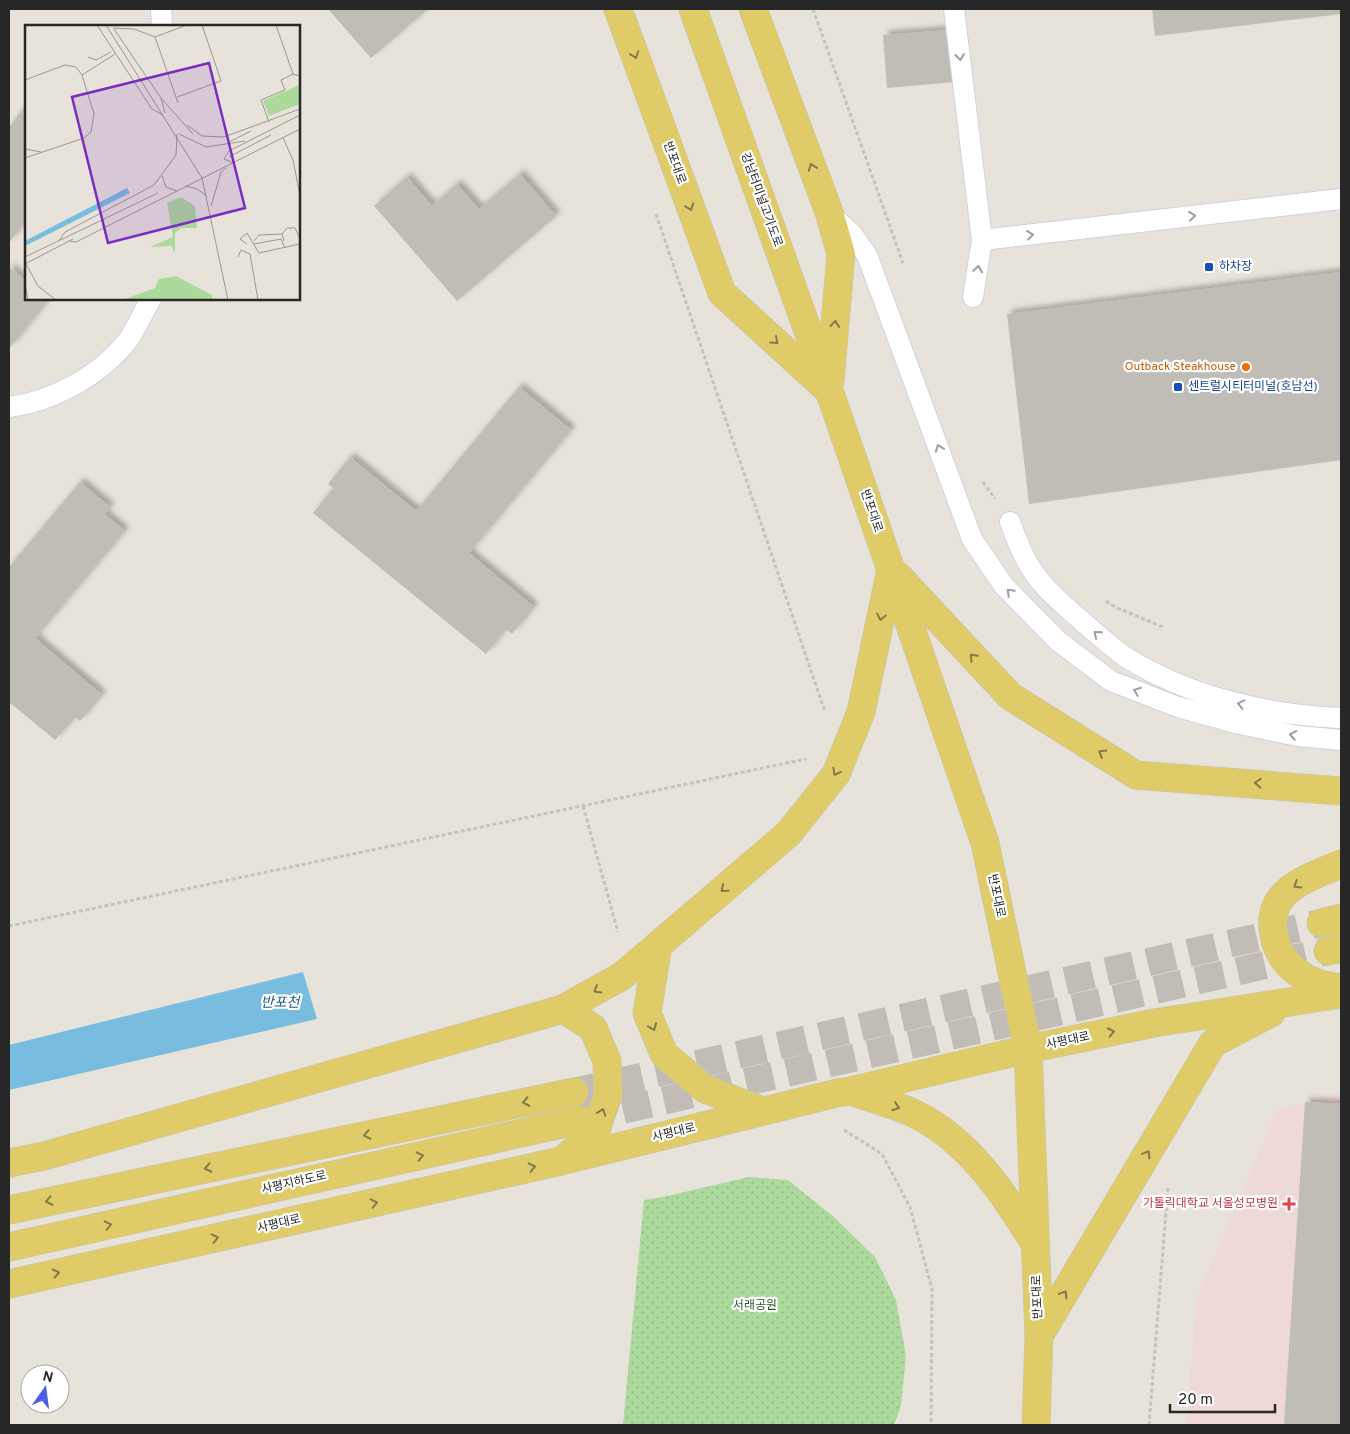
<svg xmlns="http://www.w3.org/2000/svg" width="1350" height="1434" font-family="Overpass,'Noto Sans KR',sans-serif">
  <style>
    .medical { fill: #eed9d8 }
    .park { fill: url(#park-dots) }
    .water { fill: #78bcdf }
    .building { fill: #c0bdb7; filter: url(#shadow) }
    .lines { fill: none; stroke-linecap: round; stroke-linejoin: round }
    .primary-tunnel { stroke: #c1bdb6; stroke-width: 28; stroke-dasharray: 28 14; stroke-linecap: butt }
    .service-casing { stroke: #d0d1df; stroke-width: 22 }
    .primary-casing { stroke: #c3c3c3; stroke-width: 29 }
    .path { stroke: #c3c3c3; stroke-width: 3; stroke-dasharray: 4 2.5; stroke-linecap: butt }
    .service { stroke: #fff; stroke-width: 20 }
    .primary { stroke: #dfcc68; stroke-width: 28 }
    .oneway { stroke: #837a48 }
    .oneway2 { stroke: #9e9e9e }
    .transit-dot { fill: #1a4fb4; stroke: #fff; stroke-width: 2 }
    .food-dot { fill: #e8710a; stroke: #fff; stroke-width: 2 }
    .health-dot { fill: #e0444e; stroke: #fff; stroke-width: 2 }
    .labels { text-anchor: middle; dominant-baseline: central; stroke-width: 4.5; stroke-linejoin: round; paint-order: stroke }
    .street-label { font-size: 12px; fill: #272727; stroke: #fff }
    .transit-label { font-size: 12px; fill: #164399; stroke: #fff; text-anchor: start }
    .food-label { font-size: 12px; fill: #c56008; stroke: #fff; text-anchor: end }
    .health-label { font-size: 12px; fill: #be3a42; stroke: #fff; text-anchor: end }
    .park-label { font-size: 12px; fill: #285a21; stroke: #fff }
    .water-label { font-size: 14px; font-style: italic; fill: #1c5986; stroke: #fff }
    .inset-road { fill: none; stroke: #9b9892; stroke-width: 1 }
    .view { fill: #7b2cbf; fill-opacity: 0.15; stroke: #7b2cbf; stroke-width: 2.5 }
    .inset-edge { fill: none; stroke: #272727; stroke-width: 2.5 }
  </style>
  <defs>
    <pattern id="park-dots" width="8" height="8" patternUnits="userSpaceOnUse" patternTransform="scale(1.25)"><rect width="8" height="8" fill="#acd99c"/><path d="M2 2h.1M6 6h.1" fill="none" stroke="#94ba86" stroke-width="1.8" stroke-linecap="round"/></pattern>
    <filter id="shadow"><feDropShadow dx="4.5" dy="-4.5" stdDeviation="2.5" flood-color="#0004"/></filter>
  </defs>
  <rect width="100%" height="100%" fill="#e8e3da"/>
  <!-- medical -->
  <path class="medical" d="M1341,1094V1425H1186L1197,1298L1277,1111Z"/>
  <!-- park -->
  <path class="park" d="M749,1177L788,1180L835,1218L875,1257L896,1300L906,1356L901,1406L894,1425H623L644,1200L663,1197Z"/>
  <!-- water -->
  <path class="water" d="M303,972L317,1019L9,1090V1045Z"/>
  <!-- building -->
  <path class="building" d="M328,9H428L371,58Z
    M1152,9H1341V14L1155,36Z
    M950,30L955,82L887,88L883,35Z
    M23,109L26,111V221L9,243V127Z
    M520,174L556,216L457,301L374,206L407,177L432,206L457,184L479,209Z
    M9,267L26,281V299H49L9,349Z
    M1341,272V460L1029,504L1007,314Z
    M519,387L571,430L469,553L534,607L512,634L506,629L486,654L313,513L333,488L328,484L350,457L416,511Z
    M80,482L110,507L104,514L125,531L35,638L102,695L80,721L75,717L55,740L9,702V567Z
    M1305,1102L1341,1104V1425H1284Z"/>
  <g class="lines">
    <!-- primary-tunnel -->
    <path class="primary-tunnel" d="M574,1092L1321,923
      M582,1119L1328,951"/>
    <defs>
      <path id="service" d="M161,9L162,26
        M954,9L982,240L973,297
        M830,214L852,234L867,255L972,539L1004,586L1058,641L1111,681L1178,707L1240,724L1298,736L1341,740
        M982,240L1341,199
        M9,407C52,402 101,375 128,340C137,328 143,312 151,299
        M1010,522C1016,538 1022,556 1032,570C1045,590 1065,606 1083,622C1097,634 1111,647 1127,658C1190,697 1268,715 1341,718"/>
      <path id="primary" d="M618,9L722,293L826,388
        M693,9L829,390L985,843L1028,1049L1039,1336L1036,1425
        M753,9L829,212L841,254L830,381
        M898,576L1010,696L1136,775L1341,791
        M1341,864C1322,872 1294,881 1281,898C1273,908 1271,923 1274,935C1280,968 1309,985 1341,988
        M1321,923L1341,918
        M658,945L647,1013L664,1054L705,1089L763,1111
        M1328,951L1341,948
        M563,1009L593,1028L607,1061L608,1095L595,1133L566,1157
        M850,1091C871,1098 894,1104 915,1114C969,1140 1005,1195 1035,1244
        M9,1163L44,1156L563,1009L622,976L788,834L836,774L861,712L891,569
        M9,1210L574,1092
        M9,1247L580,1120
        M9,1284L561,1161L837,1093L850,1091L1028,1049L1154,1023L1341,994
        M1039,1336L1213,1043L1271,1013"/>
    </defs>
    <!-- service casing -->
    <use href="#service" class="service-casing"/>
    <!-- primary casing -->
    <use href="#primary" class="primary-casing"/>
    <!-- path -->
    <path class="path" d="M813,9L903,263
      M656,214L825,712
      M983,482L995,499
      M1106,601L1117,608L1163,627
      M583,806L618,932
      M9,926L806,759
      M844,1130L882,1154L910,1207L932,1289L931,1425
      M1149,1425L1168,1187"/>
    <!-- service -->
    <use href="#service" class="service"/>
    <!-- primary -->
    <use href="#primary" class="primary"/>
  </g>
  <!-- one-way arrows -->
  <defs><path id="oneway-chevron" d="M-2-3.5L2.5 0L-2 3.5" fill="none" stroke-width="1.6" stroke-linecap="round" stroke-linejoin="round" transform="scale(1.25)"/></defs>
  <g class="oneway">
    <use href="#oneway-chevron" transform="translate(635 55) rotate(70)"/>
    <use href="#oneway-chevron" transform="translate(812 167) rotate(-110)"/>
    <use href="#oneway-chevron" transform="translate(690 207) rotate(70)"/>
    <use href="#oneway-chevron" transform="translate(835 324) rotate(-85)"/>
    <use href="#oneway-chevron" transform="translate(775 341) rotate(42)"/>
    <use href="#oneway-chevron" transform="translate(881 617) rotate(102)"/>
    <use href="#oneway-chevron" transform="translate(973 657) rotate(-133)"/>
    <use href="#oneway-chevron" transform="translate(1102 753) rotate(-148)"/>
    <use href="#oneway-chevron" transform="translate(836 772) rotate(119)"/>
    <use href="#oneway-chevron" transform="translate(1258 783) rotate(-176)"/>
    <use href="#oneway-chevron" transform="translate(1297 885) rotate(148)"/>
    <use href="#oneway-chevron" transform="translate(724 889) rotate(139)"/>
    <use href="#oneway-chevron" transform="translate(597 990) rotate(150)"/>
    <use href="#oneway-chevron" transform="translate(653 1027) rotate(68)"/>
    <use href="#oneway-chevron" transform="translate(1111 1032) rotate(-12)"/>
    <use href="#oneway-chevron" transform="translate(526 1102) rotate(168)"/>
    <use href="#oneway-chevron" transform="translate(896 1107) rotate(20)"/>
    <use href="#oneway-chevron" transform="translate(602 1112) rotate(-71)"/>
    <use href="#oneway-chevron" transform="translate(367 1135) rotate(168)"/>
    <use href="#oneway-chevron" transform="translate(1147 1154) rotate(-59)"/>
    <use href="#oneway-chevron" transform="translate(420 1156) rotate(-13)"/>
    <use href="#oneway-chevron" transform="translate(532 1167) rotate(-13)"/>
    <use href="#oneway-chevron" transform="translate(208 1168) rotate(168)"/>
    <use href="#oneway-chevron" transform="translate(49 1201) rotate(168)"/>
    <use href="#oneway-chevron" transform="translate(374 1203) rotate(-13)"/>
    <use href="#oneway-chevron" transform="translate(108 1225) rotate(-13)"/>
    <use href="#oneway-chevron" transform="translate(215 1238) rotate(-13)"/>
    <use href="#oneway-chevron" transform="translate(56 1273) rotate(-13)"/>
    <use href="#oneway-chevron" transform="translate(1064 1294) rotate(-59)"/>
  </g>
  <g class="oneway2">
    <use href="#oneway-chevron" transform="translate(960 57) rotate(83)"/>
    <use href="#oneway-chevron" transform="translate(1192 216) rotate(-6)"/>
    <use href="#oneway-chevron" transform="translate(1030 235) rotate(-7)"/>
    <use href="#oneway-chevron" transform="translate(978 269) rotate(-81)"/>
    <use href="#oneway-chevron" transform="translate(939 448) rotate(-110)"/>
    <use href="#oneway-chevron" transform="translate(1010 592) rotate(-135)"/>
    <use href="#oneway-chevron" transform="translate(1097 634) rotate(-140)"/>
    <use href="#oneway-chevron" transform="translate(1137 691) rotate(-159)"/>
    <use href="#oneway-chevron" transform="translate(1241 704) rotate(-167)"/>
    <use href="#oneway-chevron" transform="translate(1293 735) rotate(-170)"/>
  </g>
  <!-- markers -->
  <g class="transit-dot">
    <rect x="1204" y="262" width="10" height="10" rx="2.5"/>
    <rect x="1173" y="382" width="10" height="10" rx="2.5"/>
  </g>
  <circle class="food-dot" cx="1246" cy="367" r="5"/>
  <path class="health-dot" d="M1286.5 1196.5h5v5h5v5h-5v5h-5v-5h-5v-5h5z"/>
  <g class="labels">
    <!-- street labels -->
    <g class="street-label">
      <text transform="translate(674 163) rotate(70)">반포대로</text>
      <text transform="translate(761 200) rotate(70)">강남터미널고가도로</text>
      <text transform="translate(871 511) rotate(71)">반포대로</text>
      <text transform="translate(996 896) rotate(78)">반포대로</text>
      <text transform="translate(1068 1041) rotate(-12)">사평대로</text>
      <text transform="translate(674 1133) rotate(-14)">사평대로</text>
      <text transform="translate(294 1183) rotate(-13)">사평지하도로</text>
      <text transform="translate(279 1224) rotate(-13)">사평대로</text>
      <text transform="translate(1038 1297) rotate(-92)">반포대로</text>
    </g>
    <!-- transit labels -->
    <g class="transit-label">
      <text x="1219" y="267">하차장</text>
      <text x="1188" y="387">센트럴시티터미널(호남선)</text>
    </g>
    <!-- food labels -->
    <g class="food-label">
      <text x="1236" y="367">Outback Steakhouse</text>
    </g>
    <!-- health labels -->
    <g class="health-label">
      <text x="1278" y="1204">가톨릭대학교 서울성모병원</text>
    </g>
    <!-- park labels -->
    <g class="park-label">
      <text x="755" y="1306">서래공원</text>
    </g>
    <!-- water labels -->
    <g class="water-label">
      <text x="280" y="1003">반포천</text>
    </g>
  </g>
  <!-- overview -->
  <g transform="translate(25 25)">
    <rect width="275" height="275" fill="#e8e3da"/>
    <path d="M274,60L275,79L244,91L238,76Z" fill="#acd99c"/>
    <path d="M151,251L187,270L188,275H97L130,263L134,254Z" fill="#acd99c"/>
    <path d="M156,172L170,181L172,203H156L150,208V228L146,221L125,222L148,212L142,178Z" fill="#acd99c"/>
    <path d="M102,163L105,168L0,221V216Z" fill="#78bcdf"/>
    <path class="inset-road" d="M72,0L127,84L138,90M81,0L177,153L203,275M251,0L268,49L275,51M88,3L109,4L130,12L162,0M89,4L136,73L140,88M130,12L153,78M63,32L71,35L86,27M0,55L40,40L51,42L57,50L90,29M152,72L196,56L177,0M136,73L168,109M244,97L236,75L260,65L256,55L268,49M162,100L177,111L199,112L275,84M154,109L181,122L220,116M258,113L268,135L275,171M204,117L226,106M0,124L16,127M204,132L246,110M0,133L59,113L66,107L69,89L57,50M209,138L199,134L204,126L275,90M137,151L141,162L152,166M161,161L172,164L182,171M186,181L196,147L201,143M34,216L40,207L129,160L151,130L152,109M44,216L51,217L275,104M229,216L234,210L257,209M259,216L257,209L262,203H270L274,212M222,219L215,214L222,208L234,228L275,219M229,219L256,214L260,223M0,232L133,168M213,232L216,225L225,229L233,275M0,239L48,214M1,239L13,261L31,275M0,259L3,275"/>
    <path class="view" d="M184,38L220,183L83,218L47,72Z"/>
    <rect width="275" height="275" class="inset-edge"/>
  </g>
  <!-- border -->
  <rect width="1350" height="1434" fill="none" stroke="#272727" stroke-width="20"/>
  <!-- north arrow -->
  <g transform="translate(45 1389) rotate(14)"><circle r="24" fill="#ffffff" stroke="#a9a9a9"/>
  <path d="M0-4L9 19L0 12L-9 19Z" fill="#4c5ce4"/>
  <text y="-8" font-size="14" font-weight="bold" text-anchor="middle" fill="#272727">N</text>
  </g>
  <!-- scale -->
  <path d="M1170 1404v8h105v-8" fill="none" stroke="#272727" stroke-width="2.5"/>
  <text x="1178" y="1404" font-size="15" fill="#272727" stroke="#ffffff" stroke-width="4" paint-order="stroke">20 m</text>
</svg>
